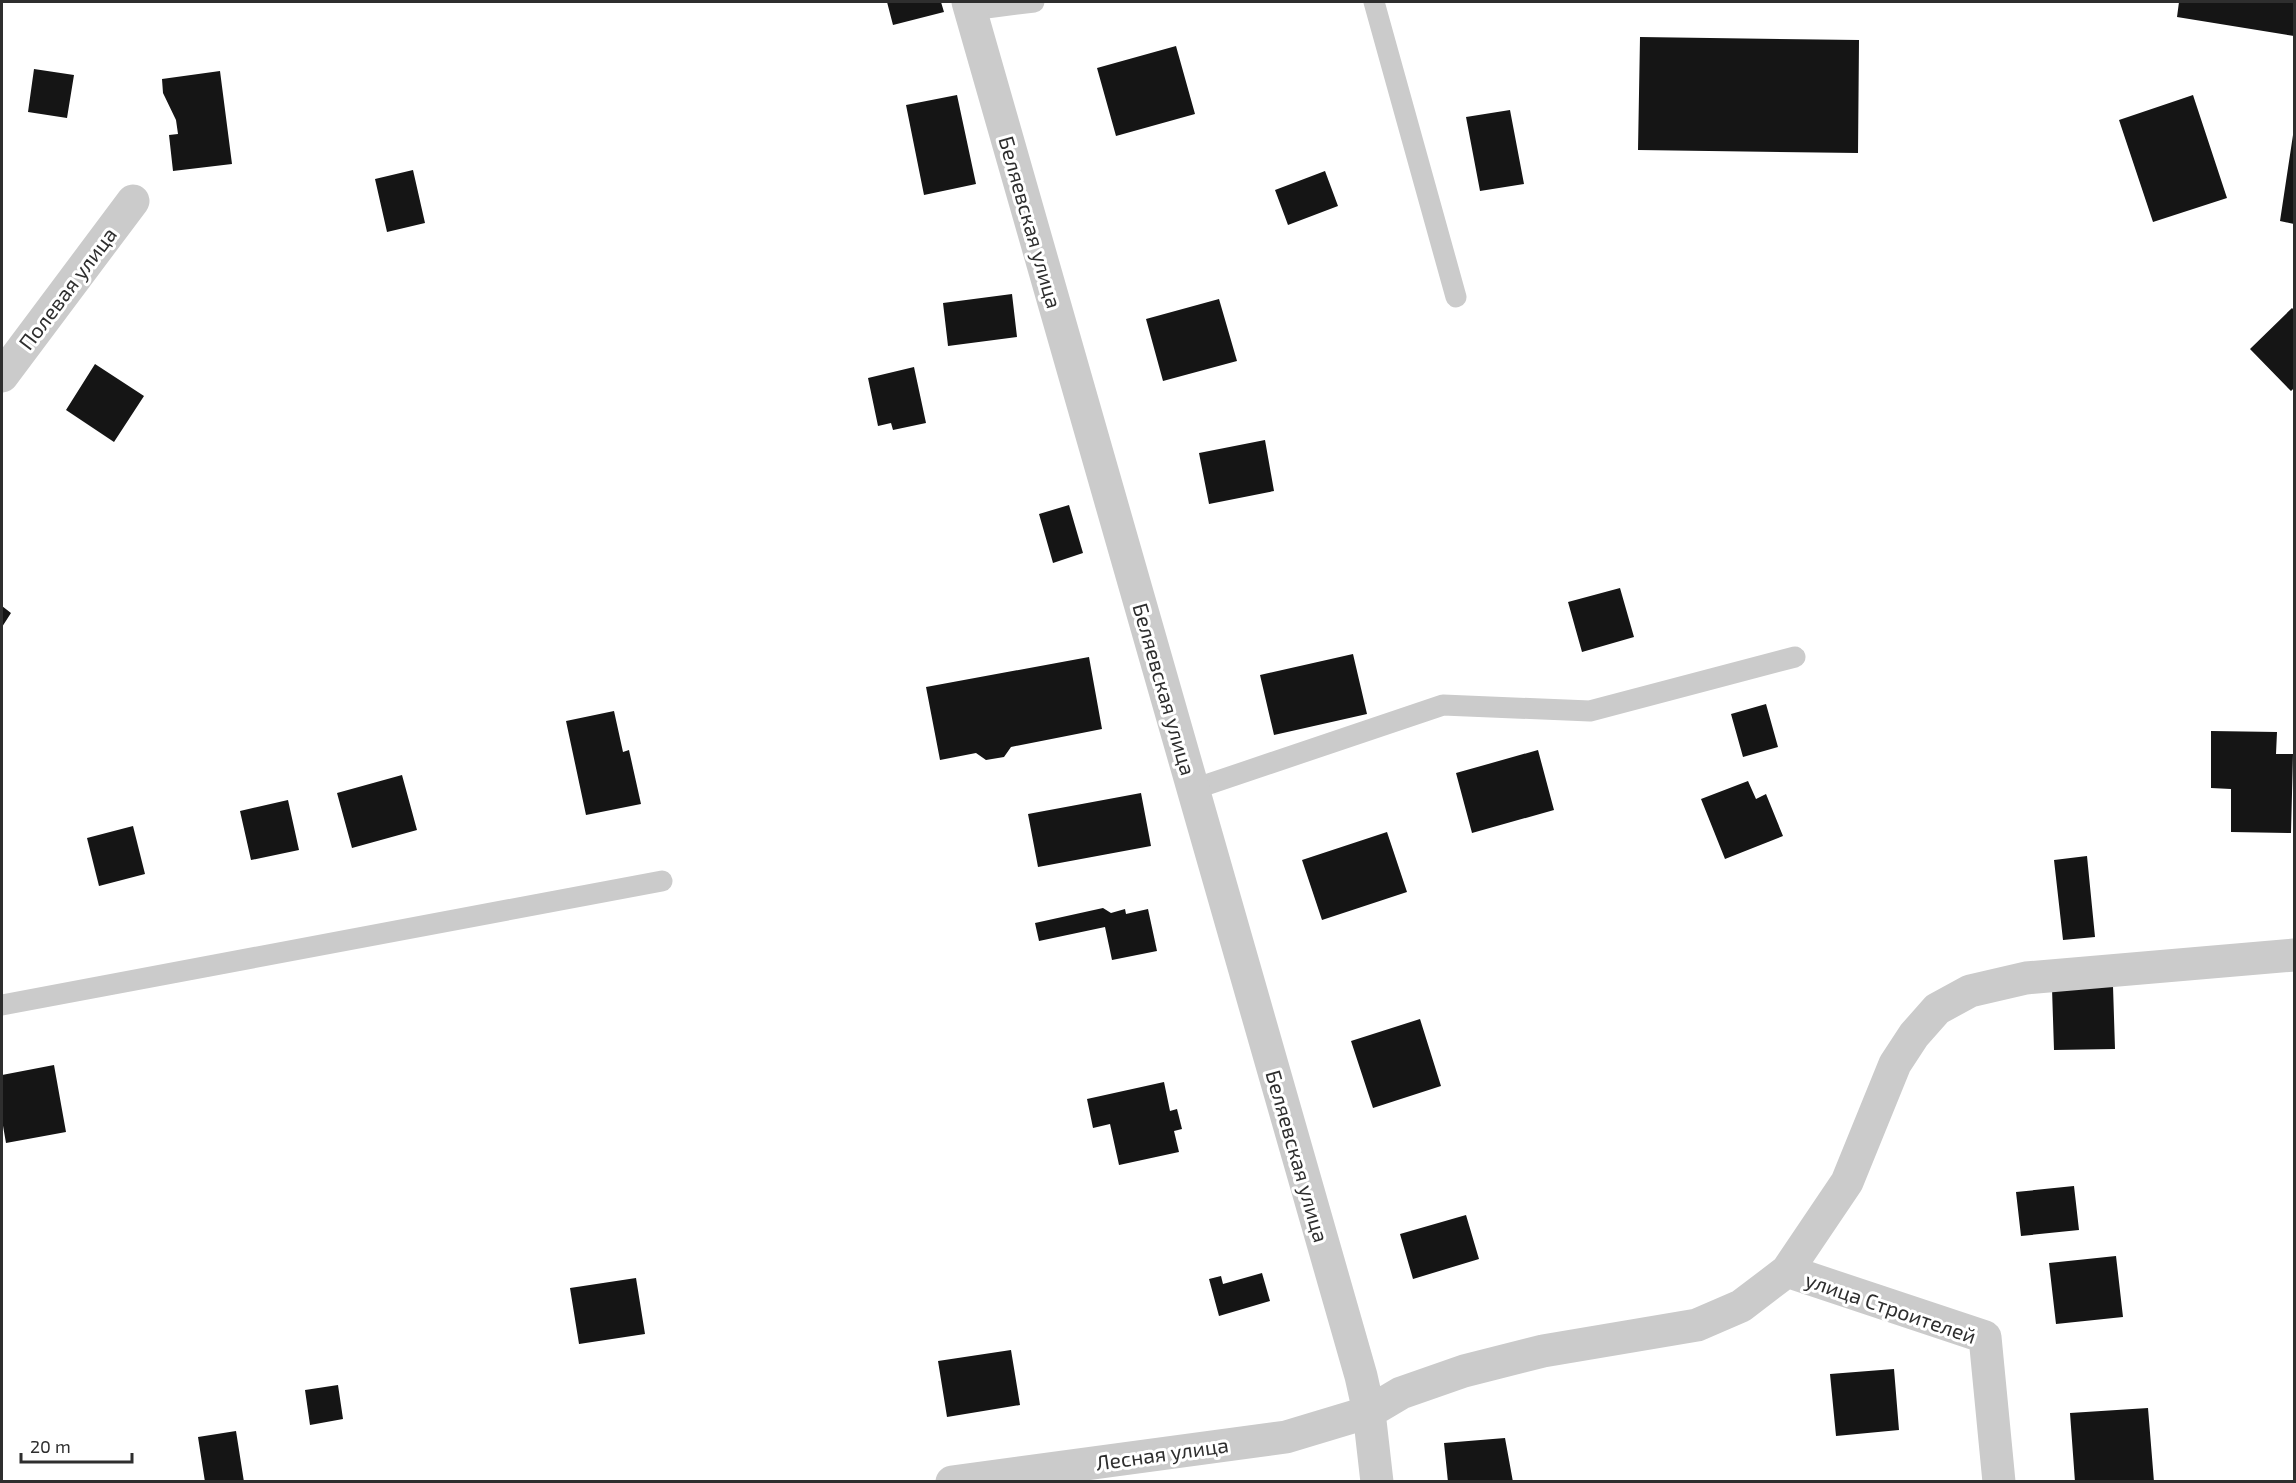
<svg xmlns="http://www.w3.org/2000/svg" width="2296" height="1483" font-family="'Exo 2',sans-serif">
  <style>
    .building { fill: #151515 }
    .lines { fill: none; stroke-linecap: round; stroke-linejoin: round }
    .service { stroke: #cbcbcb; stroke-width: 21 }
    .minor { stroke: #cbcbcb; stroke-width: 33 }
    .labels { text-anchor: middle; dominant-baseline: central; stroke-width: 6; stroke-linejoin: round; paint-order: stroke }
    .street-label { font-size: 21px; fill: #2e2e2e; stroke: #fff }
  </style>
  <rect width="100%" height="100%" fill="#fff"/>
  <!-- building -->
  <path class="building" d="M887,2H941L944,12L893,25Z
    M2179,2H2294V36L2177,17Z
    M1640,37L1859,40L1858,153L1638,150Z
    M1176,46L1195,114L1116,136L1097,68Z
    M34,69L74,75L67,118L28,112Z
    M220,71L232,164L173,171L169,135L178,134L176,120L163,93L162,79Z
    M957,95L976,184L924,195L906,105Z
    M2193,95L2227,198L2153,222L2119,120Z
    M1510,110L1524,184L1480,191L1466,117Z
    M2293,135H2294V224L2280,221Z
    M413,170L425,223L387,232L375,179Z
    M1325,171L1338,206L1288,225L1275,190Z
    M1012,294L1017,337L948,346L943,303Z
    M1219,299L1237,361L1163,381L1146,319Z
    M2292,308L2294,310V388L2291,391L2250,349Z
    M95,364L144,396L114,442L66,410Z
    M914,367L926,423L893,430L891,423L878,426L868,378Z
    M1265,440L1274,491L1209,504L1199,453Z
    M1069,505L1083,553L1053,563L1039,514Z
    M1620,588L1634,637L1582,652L1568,602Z
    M2,606L11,613L2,627Z
    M1353,654L1367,714L1274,735L1260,675Z
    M1089,657L1102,729L1011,747L1004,757L986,760L976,753L940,760L926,687Z
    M1766,704L1778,747L1743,757L1731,714Z
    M614,711L623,752L629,750L641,804L586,815L566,721Z
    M2211,731L2277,732L2276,754H2293L2291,833L2231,832V789L2211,788Z
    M1538,750L1554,810L1472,833L1456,773Z
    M402,775L417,830L352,848L337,793Z
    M1748,781L1756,799L1766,794L1783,836L1725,859L1701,799Z
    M1141,793L1151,846L1038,867L1028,814Z
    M288,800L299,850L251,860L240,811Z
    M133,826L145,874L99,886L87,838Z
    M1387,832L1407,892L1322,920L1302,860Z
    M2087,856L2095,937L2063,940L2054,860Z
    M1103,908L1111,913L1125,909L1126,914L1148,909L1157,951L1112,960L1105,927L1039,941L1035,923Z
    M2113,986L2115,1049L2054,1050L2052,988Z
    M1420,1019L1441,1086L1373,1108L1351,1041Z
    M54,1065L66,1132L6,1143L2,1120V1075Z
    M1164,1082L1170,1111L1177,1109L1182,1129L1174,1131L1179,1152L1119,1165L1110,1124L1093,1128L1087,1099Z
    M2074,1186L2079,1230L2021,1236L2016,1192Z
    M1466,1215L1479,1259L1413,1279L1400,1234Z
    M2116,1256L2123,1317L2056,1324L2049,1263Z
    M1262,1273L1270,1301L1219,1316L1209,1279L1221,1276L1223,1284Z
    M636,1278L645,1334L579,1344L570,1288Z
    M1011,1350L1020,1405L947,1417L938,1361Z
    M1894,1369L1899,1430L1836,1436L1830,1374Z
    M338,1385L343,1419L310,1425L305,1390Z
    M2148,1408L2154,1482H2075L2070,1413Z
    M236,1431L244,1482H205L198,1437Z
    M1505,1438L1513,1482H1448L1444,1443Z"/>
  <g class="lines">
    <!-- service -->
    <path class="service" d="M1374,2L1456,297
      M971,10L1034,2
      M1194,789L1443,705L1590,711L1795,657
      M2,1005L662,881"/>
    <!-- minor -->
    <path class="minor" d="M968,2L1361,1376L1369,1412L1377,1482
      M2,376L133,201
      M1787,1271L1985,1337L1999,1482
      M952,1482L1286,1437L1369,1412L1401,1393L1464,1371L1543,1351L1697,1325L1741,1306L1787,1271L1847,1182L1895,1064L1914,1035L1937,1009L1970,991L2026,978L2294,955"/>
  </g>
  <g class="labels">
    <!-- street labels -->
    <g class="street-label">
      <text transform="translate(1031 222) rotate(74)">Беляевская улица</text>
      <text transform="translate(67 288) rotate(-53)">Полевая улица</text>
      <text transform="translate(1165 689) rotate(74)">Беляевская улица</text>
      <text transform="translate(1298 1156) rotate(74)">Беляевская улица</text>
      <text transform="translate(1891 1307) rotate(19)">улица Строителей</text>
      <text transform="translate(1162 1453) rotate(-8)">Лесная улица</text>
    </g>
  </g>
  <!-- border -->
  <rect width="2296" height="1483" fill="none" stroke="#2e2e2e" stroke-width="6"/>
  <!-- scale -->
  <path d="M21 1453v9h111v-9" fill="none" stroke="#2e2e2e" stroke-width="3"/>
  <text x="30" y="1453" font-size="18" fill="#2e2e2e" stroke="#ffffff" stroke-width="4.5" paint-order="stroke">20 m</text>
</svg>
